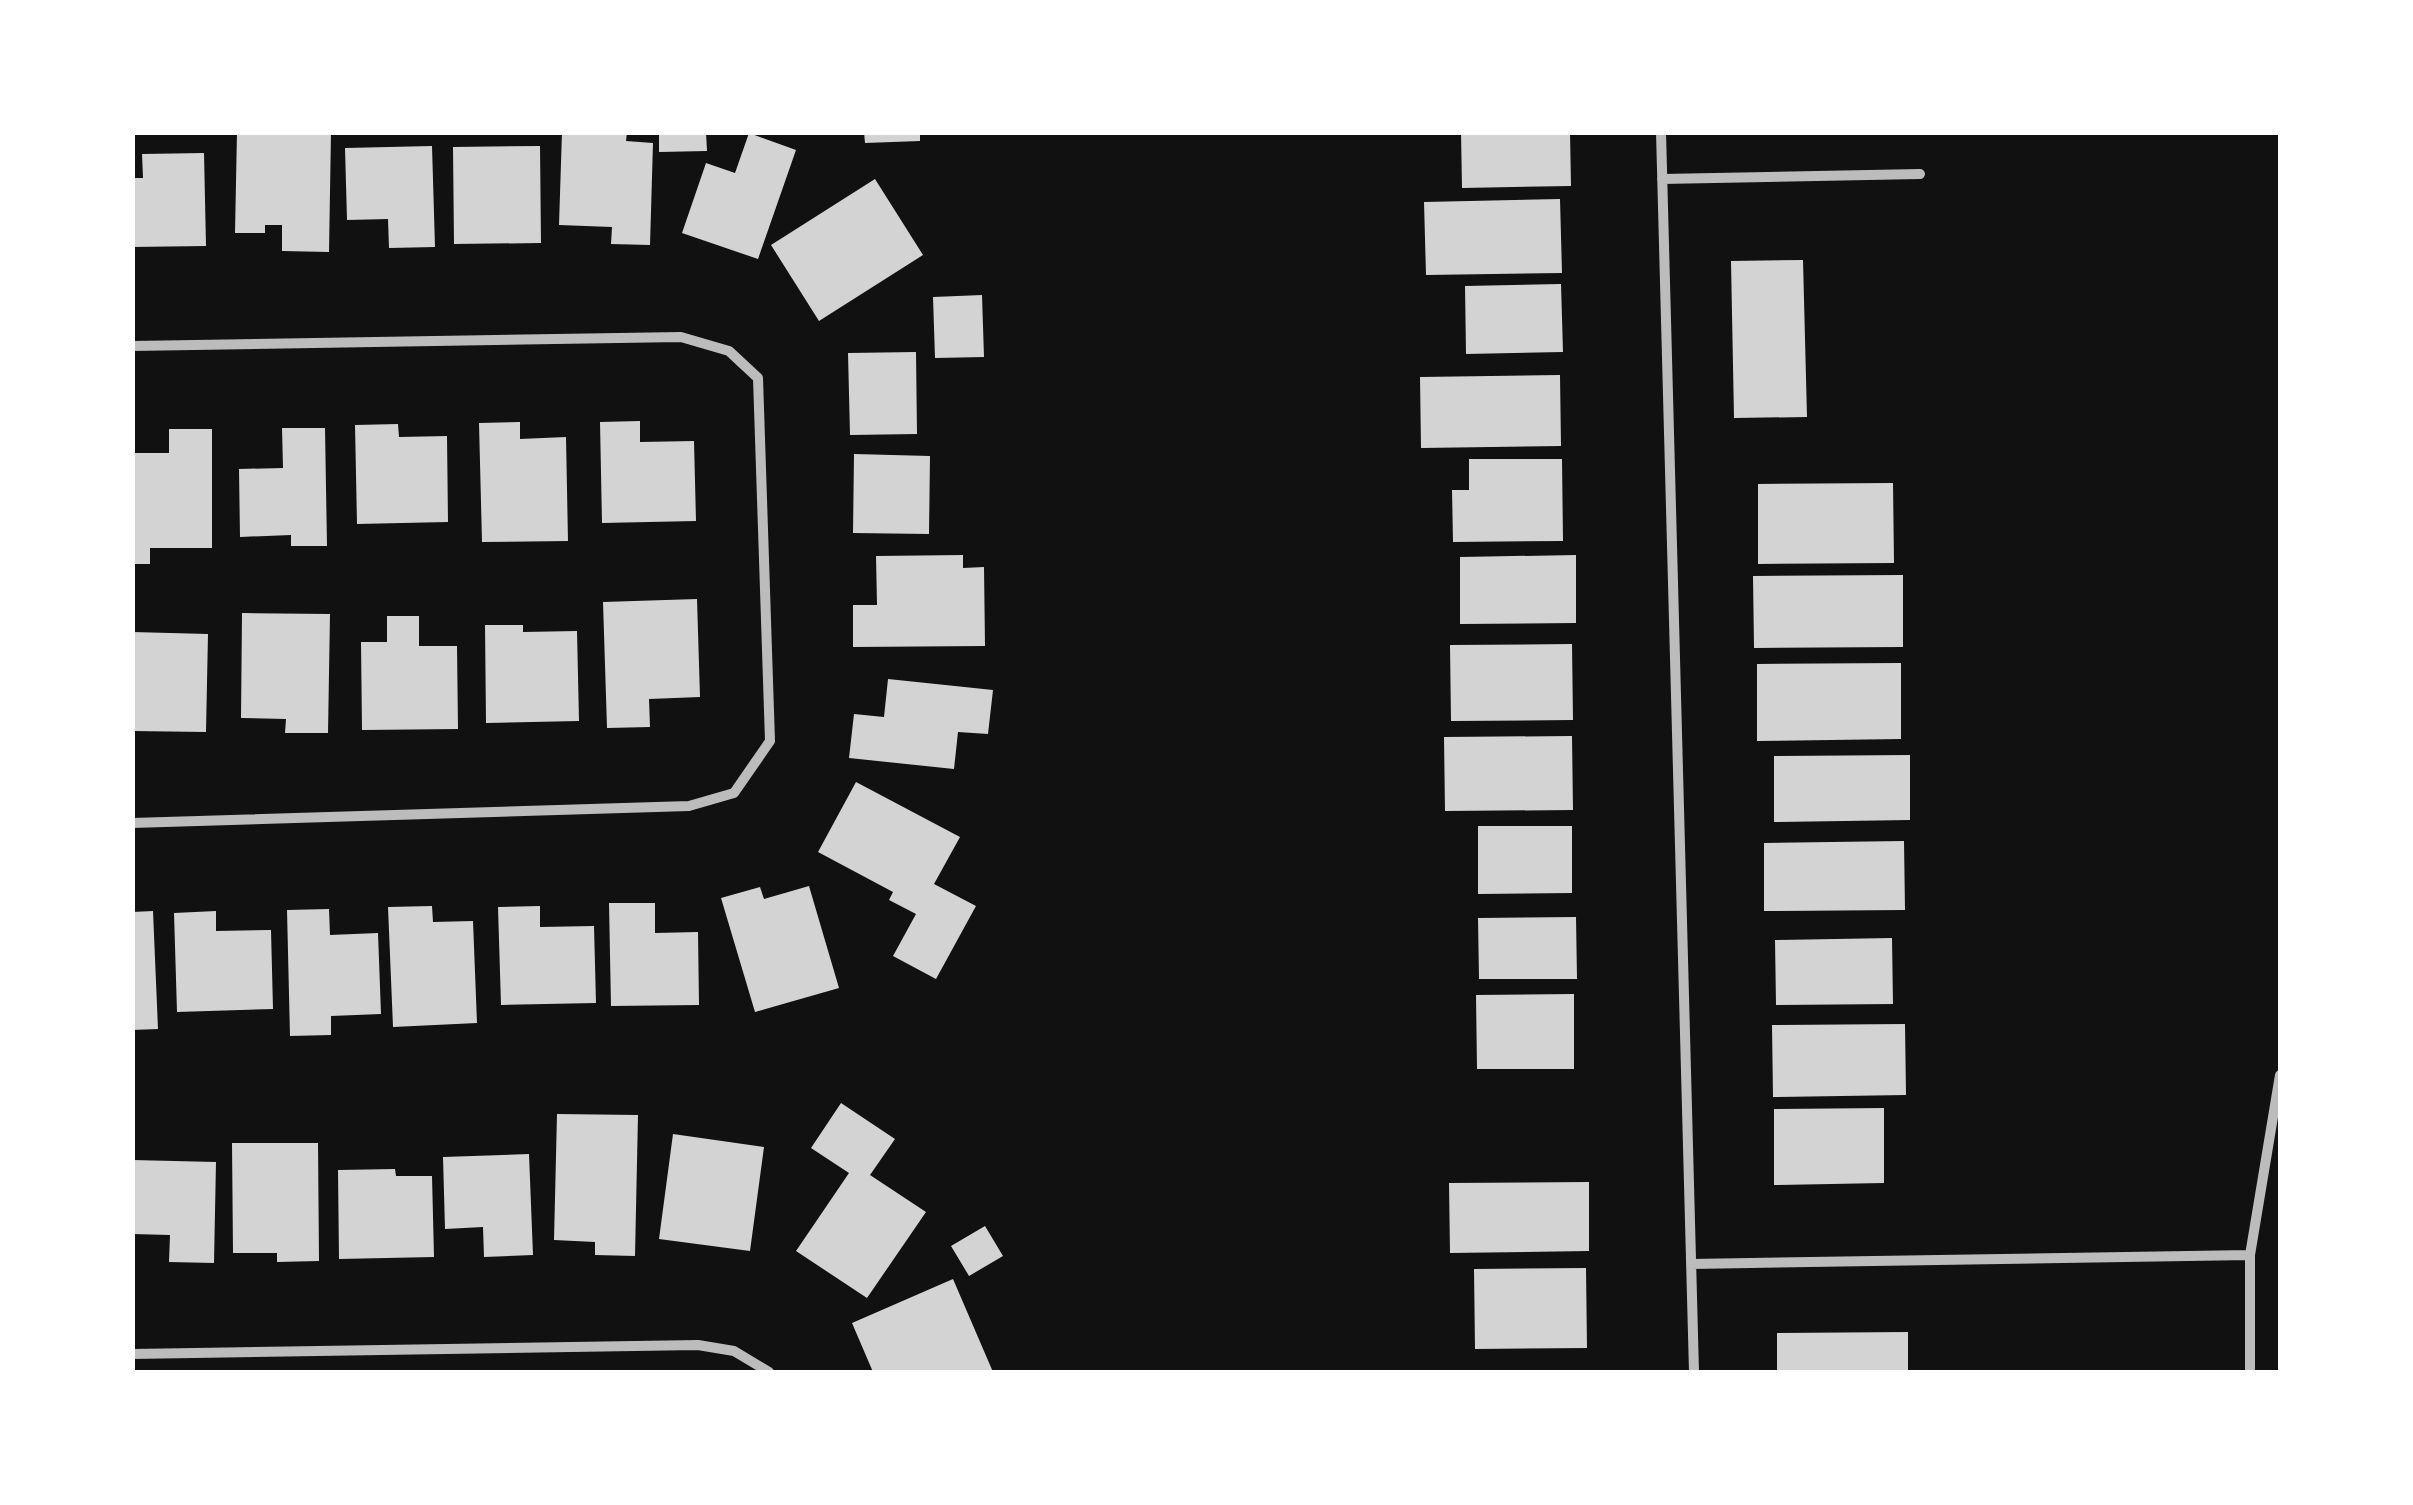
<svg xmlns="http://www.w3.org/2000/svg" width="2413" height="1505" font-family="Commissioner,sans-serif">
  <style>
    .building { fill: #d3d3d3 }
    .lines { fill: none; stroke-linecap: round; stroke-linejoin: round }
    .minor { stroke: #bcbcbc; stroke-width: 10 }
  </style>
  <rect width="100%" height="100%" fill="#111"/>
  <!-- building -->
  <path class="building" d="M237,132H331L329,252L282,251V225H265V233H235Z
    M562,132H627L626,141L653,143L650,245L611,244L612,227L559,225Z
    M659,132H706L707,151L659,152Z
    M864,132H920V141L865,143Z
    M1461,132H1570L1571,186L1462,188Z
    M749,133L796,150L758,259L682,233L706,163L735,173Z
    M432,146L435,247L389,248L388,219L347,220L345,148Z
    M540,146L541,243L454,244L453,147Z
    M204,153L206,246L132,247V178H143L142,154Z
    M875,179L923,255L819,321L771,245Z
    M1560,199L1562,273L1426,275L1424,202Z
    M1803,260L1807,417L1734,418L1731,261Z
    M1561,284L1563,352L1466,354L1465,286Z
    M982,295L984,357L935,358L933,297Z
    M916,352L917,434L850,435L848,353Z
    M1560,375L1561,446L1421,448L1420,377Z
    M640,421V442L694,441L696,521L602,523L600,422Z
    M520,422V439L566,437L568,541L482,542L479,423Z
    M398,424L399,437L447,436L448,522L357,524L355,425Z
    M282,428H325L327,546H291V535L240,537L239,469L283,468Z
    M169,429H212V548H150V564H132V453H169Z
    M854,454L930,456L929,534L853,533Z
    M1469,459H1562L1563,541L1453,542L1452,490H1469Z
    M1893,483L1894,563L1758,564V484Z
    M963,555V568L984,567L985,646L853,647V605H877L876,556Z
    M1576,555V623L1460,624V557Z
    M1903,575V647L1754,648L1753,576Z
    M697,599L700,697L649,699L650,727L607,728L603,602Z
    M242,613L330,614L328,733H285L286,719L241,718Z
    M387,616H419V646H457L458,729L362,730L361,642H387Z
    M485,625H523V632L577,631L579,721L486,723Z
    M132,632L208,634L206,732L132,731Z
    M1572,644L1573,720L1451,721L1450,645Z
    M1901,663V739L1757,741V664Z
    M888,679L993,690L988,734L958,732L954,769L849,758L854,714L884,717Z
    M1572,736L1573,810L1445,811L1444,737Z
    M1910,755V820L1774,822V756Z
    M856,782L960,837L934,884L976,906L936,979L893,956L916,914L889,900L893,892L818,852Z
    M1478,826H1572V893L1478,894Z
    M1904,841L1905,910L1764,911V843Z
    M809,886L839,988L755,1012L721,898L760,887L764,899Z
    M609,903H655V933L698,932L699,1005L611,1006Z
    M432,906L433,922L473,921L477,1023L393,1027L388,907Z
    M540,906V927L594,926L596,1003L501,1005L498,907Z
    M329,909L330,935L378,933L381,1014L331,1016V1035L290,1036L287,910Z
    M153,911L158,1029L132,1030V912Z
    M216,911V931L271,930L273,1009L177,1012L174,913Z
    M1576,917L1577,979H1479L1478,918Z
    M1892,938L1893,1004L1776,1005L1775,940Z
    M1574,994V1069H1477L1476,995Z
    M1905,1024L1906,1095L1773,1097L1772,1025Z
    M841,1103L895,1139L870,1175L926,1212L867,1298L796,1251L849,1173L811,1148Z
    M1884,1108V1183L1774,1185V1109Z
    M557,1114L638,1115L635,1256L595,1255V1242L554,1240Z
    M673,1134L764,1147L750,1251L659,1239Z
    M232,1143H318L319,1261L277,1262V1253H233Z
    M529,1154L533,1255L484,1257L483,1227L445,1229L443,1157Z
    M132,1160L216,1162L214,1263L169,1262L170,1235L132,1234Z
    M395,1169L396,1176H432L434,1257L339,1259L338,1170Z
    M1589,1182V1251L1450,1253L1449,1183Z
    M985,1226L1003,1256L969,1276L951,1246Z
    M1586,1268L1587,1348L1475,1349L1474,1269Z
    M953,1279L993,1372H873L852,1323Z
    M1908,1332V1372H1777V1333Z"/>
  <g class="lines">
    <!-- minor -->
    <path class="minor" d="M1661,132L1694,1372
      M1662,179L1920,174
      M132,346L681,337L729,351L758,378L770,741L734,793L689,806L132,823
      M1691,1264L2250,1255
      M132,1354L698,1345L734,1351L769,1372
      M2250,1372V1255L2280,1075"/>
  </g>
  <!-- border -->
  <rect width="2413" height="1505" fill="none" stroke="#ffffff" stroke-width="270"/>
</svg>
